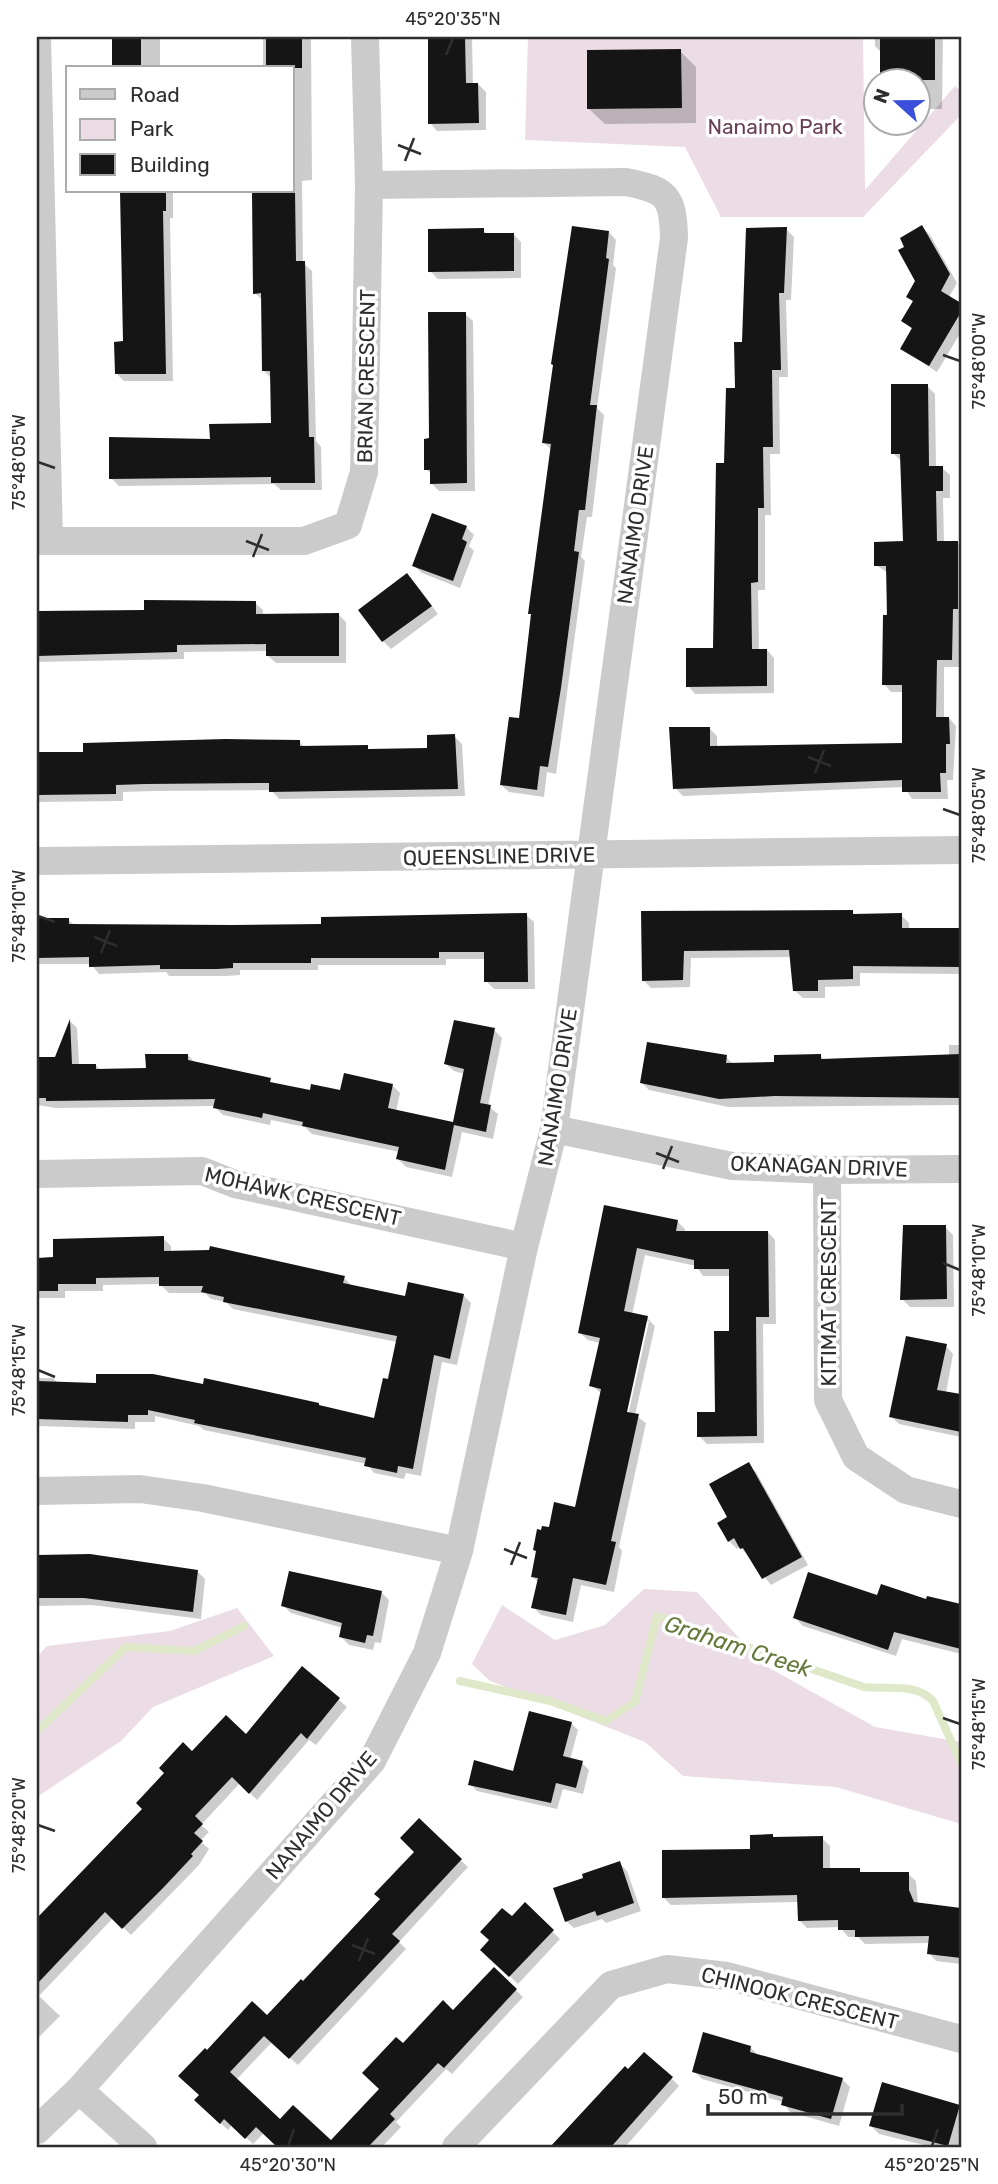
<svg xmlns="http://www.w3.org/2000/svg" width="998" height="2184" font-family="Rubik,sans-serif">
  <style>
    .green { fill: #ebdce5 }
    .shadow { fill: #0003; fill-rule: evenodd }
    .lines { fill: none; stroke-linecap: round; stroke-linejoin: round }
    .stream { stroke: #dfe9c9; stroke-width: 8 }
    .building { fill: #151515 }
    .minor { stroke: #cbcbcb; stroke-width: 28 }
    .ticks { fill: none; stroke: #2e2e2e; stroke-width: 2.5 }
    .labels { text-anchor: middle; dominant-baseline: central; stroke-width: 7; stroke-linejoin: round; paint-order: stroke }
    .park-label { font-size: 21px; fill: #673e54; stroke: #fff }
    .street-label { font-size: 21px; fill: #2e2e2e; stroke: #fff }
    .water-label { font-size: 23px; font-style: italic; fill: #64793a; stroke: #fff }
    .neatline { fill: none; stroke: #2e2e2e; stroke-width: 2.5 }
    .ticks-label { font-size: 18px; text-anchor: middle; fill: #2e2e2e }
  </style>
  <rect width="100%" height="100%" fill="#fff"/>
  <!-- green -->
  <path class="green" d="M528,37H863L865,190L955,86L961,91V115L863,217H721L685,147L525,140Z
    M644,1589L697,1592L764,1665L875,1727L961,1742V1824L836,1787L683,1776L645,1742L490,1681L472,1664L502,1605L555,1640L605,1625Z
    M237,1608L274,1656L153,1707L121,1741L37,1797V1657L47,1646L170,1631Z"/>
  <!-- shadow -->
  <path class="shadow" d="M113,37H160V68H114Z
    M263,37H311L312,180L302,181L303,263L312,271L316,441L321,447L322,490H281L274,484L119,486L111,478L212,441L272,425V379L264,371L262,300L255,293L254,191H292V68H263Z
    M429,37H472L473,85L478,84L486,92V130L437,131L430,123Z
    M875,37H943L942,109H918V80H882V53L875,46Z
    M680,51L696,67V123L605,124L589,109Z
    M123,191H173V218H170L173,381H124L116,373L125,343Z
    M922,227L930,235L957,283L949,297L961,305V332L937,372L902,349L913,330L904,321L914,303L908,296L917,281L907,247Z
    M786,229L794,237L791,300H786L788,377H779L780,454H770L771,515H765V590H758L759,650H767L774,658V693L695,694L688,686L715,650L726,464L744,343Z
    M483,230L488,235L513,234L521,242V278L438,279L430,271Z
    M609,232L616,240L613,265L616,268L597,408L604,415L592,517H587L581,557L585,561L556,774L547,772L544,797L509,792L501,785L520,720L533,616L530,613L552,450L544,443Z
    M465,314L473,321L475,491H439L431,483V474L426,469L431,440Z
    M927,386L935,394L936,468H942L950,475V498H943L944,543L957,542L961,547L959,667H944V718H949L956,726L953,780H947L948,799H912L904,787L683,796L675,788L709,728L717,736V747L904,744V692H891L884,684L888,573L876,565L905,543L901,461L893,453Z
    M466,527L474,535L469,546L474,551L460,588L422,573L414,566Z
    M415,583L438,614L391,649L383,641Z
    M255,603L263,610V615L338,614L346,622V663H276L268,656V651L184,652V659L37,662V613L146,612Z
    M454,736L462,744L465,796L279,799L271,790L154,791L123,792V801L37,802V754L300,742L305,748L429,750Z
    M852,912L856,916L901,915L909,923V930L961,929V974L860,973V986L825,987V998H803L795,991L792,957L691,958L690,987L651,988L643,980V913Z
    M526,915L534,922L535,989H494L486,981V959H446V965H318V970H240V975L226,976H169L166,972L99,974L91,964H37V920H69L75,926H323Z
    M71,1022L77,1028L79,1065H96L101,1071L147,1070L188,1055L196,1064L311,1092H342L392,1085L400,1093L396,1112L454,1124L465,1074L454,1071L446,1064L494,1030L502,1038L488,1106L498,1114L493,1139L462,1132L452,1177L406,1167L398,1159L400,1152L312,1134L305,1127L271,1120L270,1125L223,1115L214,1106L56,1108L37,1105V1059H56Z
    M949,1045H961V1105L728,1107L649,1090L641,1082L726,1057L734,1065L775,1064L821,1056L825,1061L949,1056Z
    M605,1208L677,1221L685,1229L684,1233L768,1232L775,1240L776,1324H763L764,1443L707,1444L699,1436L717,1414L731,1332L730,1276H703L696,1266L645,1255L632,1315L647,1318L655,1326L635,1415L646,1423L619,1547L622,1551L614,1592L581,1585L573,1622L541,1615L533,1607L538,1582L532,1576L550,1530L576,1509L602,1394L591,1385L600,1343L588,1340L580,1333ZM645,1321H649L627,1420H623Z
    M945,1227L953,1235L954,1307H910L902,1299V1251Z
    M163,1238L171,1246V1253L344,1278L352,1286L407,1298L463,1295L471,1303L457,1365L442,1362L421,1476L406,1473L404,1479L374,1473L367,1464L204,1430L199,1426L155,1416V1422H135V1429L37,1426V1431V1378H53L59,1384L318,1404L322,1408L376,1420L397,1342L233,1309L226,1302L211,1299L205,1293H169L160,1284L103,1285V1291H65V1298H37V1259H55Z
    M946,1346L953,1354L946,1393L961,1396V1437L899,1424L891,1416Z
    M748,1464L756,1472L808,1565L771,1585L740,1546L737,1549L729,1541L730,1518Z
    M37,1556H90L198,1572L205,1579L201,1619L92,1605L37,1606Z
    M381,1592L389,1600L381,1643L375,1642L373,1650L349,1645L341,1637L343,1628L291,1613L283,1605Z
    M878,1597L927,1601L928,1598L961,1606V1654L902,1639L896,1656L803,1626L795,1618Z
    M302,1668L347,1707L316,1745L309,1740L257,1800L240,1783L201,1825L209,1832L200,1841L209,1849L199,1865L131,1935L113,1918L39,1996L60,2016L37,2039V1929L192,1753L246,1736Z
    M571,1723L578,1730L570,1760L582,1763L589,1770L583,1794L563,1789L557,1809L477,1791L470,1784L515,1773Z
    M419,1821L468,1867L399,1942L406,1949L298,2065L272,2042L236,2080L281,2121L331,2143L382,2089L403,2045L454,2012L494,1969L523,1997L452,2074L446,2069L396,2122L401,2127L382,2147H279L264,2133L253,2144L232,2125L228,2130L203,2107L201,2095L207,2053L267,2018L382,1899L416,1852Z
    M752,1837L822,1838L830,1846V1870H859L863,1874H908L916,1881L918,1904L961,1909V1964L936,1961L929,1953L930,1943L865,1944L858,1937H848L840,1927L807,1928L799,1920V1902L671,1905L664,1898L752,1850Z
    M619,1863L627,1871L641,1911L606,1923L602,1919L574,1928L566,1921L586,1879Z
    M525,1905L560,1939L518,1984L483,1950Z
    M750,2047L759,2056L842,2079L850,2087L839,2126L790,2112L783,2102L702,2079L694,2071Z
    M671,2078L679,2086L625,2147H559Z
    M883,2085L961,2107V2147H932L879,2134L871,2126Z"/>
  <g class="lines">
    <!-- stream -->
    <path class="stream" d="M460,1681L550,1701L606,1721L635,1702L657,1616L864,1687C888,1690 915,1682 933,1701L961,1763
      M37,1731L126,1647L194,1651L244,1626"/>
  </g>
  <!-- building -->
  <path class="building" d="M112,37H141V68H112Z
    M266,37H302V68H266Z
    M428,37H465L466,83H478L479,123L428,124Z
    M880,37H935V80H880Z
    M681,49L682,108L587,109V50Z
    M120,191H166V211H163L166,374H115L114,342L123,341Z
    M252,191H295L296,261H305L309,437H314L315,483H271V477L109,479V437L210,439L209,424L271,423L270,371H262L261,293L253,294Z
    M922,225L950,274L941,291L961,303V312L929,366L900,349L912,328L901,321L913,301L906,297L915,281L898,250L904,247L900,238Z
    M572,226L609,231L606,258L609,259L590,405H597L585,510H579L574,551L579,552L561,688L548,767L540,766L537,790L500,785L509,717L519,718L531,614H528L551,444L542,443L553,365L551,364Z
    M787,227L784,293H779L781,370H772L773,447H763L764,508H758V582L751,583L752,649H767V686L686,687V648H713L716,463H724L726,388H735L734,342H742L746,228Z
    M484,228V233H514V271L428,272V229Z
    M428,312H466L467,483L430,484V470H424V439L429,438Z
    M891,384H928L929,466H943V491H936L937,541H958V609H953L952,660H937L936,717H949L950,744H946V773H940L941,792H902V780L673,789L669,727H710V746L902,743V685H882L883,615H887L886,566H874V542L903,541L900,454H891Z
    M432,513L467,526L462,539L467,542L453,581L412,566Z
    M407,573L432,606L382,642L358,610Z
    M144,600L256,601V614L339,613V656H266V644L177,645V652L37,656V611L144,610Z
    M455,734L458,789L269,792V783L145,784L116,785V794L37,795V752H83V743L226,739L300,740V746L368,745V749L427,748V735Z
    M853,910V914L902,913V928H961V967L853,966V979L818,980V991H793L789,950L684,951L683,980L642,981L641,911Z
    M527,913L528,982H484V952H439V958H311V963H233V968L217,969H160V965L89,967V957L37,958V918H69V924L232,925L321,924V917Z
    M70,1019L72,1064H96V1069L146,1068L145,1054H188V1060L271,1078L270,1082L310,1090L311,1084L340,1090L344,1073L393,1084L388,1108L453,1122L464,1069L444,1064L454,1020L495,1028L480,1103L491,1105L486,1132L454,1125L445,1170L396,1159L399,1147L302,1126L303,1122L263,1113L262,1118L213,1108L215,1099L46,1101V1098H37V1057H55Z
    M647,1042L727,1055L726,1063L774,1062V1055L821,1054V1059L961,1054V1098L774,1096L719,1099L640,1083Z
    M604,1205L678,1220L676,1231H768L769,1317H756L757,1436L697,1437V1412H715L714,1331H729V1269H694V1260L637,1248L624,1311L648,1316L627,1412L639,1414L611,1541L616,1542L606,1585L573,1578L566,1615L531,1608L538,1578L531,1577L536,1551L533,1550L537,1529L541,1530L542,1526L549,1527L554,1502L575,1507L601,1389L589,1386L600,1338L578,1333Z
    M903,1225H946L947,1299L900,1300Z
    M164,1236V1251L209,1250L210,1246L345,1276L343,1283L405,1296L408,1282L464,1294L450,1359L434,1355L413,1469L398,1466L397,1473L364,1466L366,1458L194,1423L195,1420L148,1410V1415H128V1422L37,1419V1381L96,1383V1374H153L203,1384L204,1378L319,1403V1405L374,1418L383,1378L388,1379L397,1336L223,1302L224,1297L201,1292L203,1286H159V1277L96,1278V1284H58V1291H37V1258L53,1257V1239Z
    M906,1336L947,1344L937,1390L961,1394V1432L889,1417Z
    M749,1462L802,1557L762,1579L743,1548L740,1549L734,1538L728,1542L723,1533L717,1523L727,1517L709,1484Z
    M90,1554L198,1570L193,1612L84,1598H37V1555Z
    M289,1571L382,1591L373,1636L367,1635L365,1643L339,1637L342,1623L281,1606Z
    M808,1572L877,1595L881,1584L926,1599L927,1596L961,1604V1649L894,1632L888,1650L793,1618Z
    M302,1666L340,1698L307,1739L301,1733L249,1794L232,1777L195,1816L203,1824L194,1833L203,1841L191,1854L193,1856L163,1888L122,1929L105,1912L37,1984V1918L142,1809L136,1803L164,1773L159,1768L183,1742L192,1751L226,1715L246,1734Z
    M529,1711L572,1722L563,1756L583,1761L576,1788L556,1783L551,1803L468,1785L474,1760L513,1771Z
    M419,1818L462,1859L392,1934L400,1941L289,2059L264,2036L230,2072L280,2119L293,2105L331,2140L379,2089L362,2073L396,2037L403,2043L443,2000L453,2010L494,1967L517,1989L444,2068L438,2063L390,2114L395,2119L368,2147H277L256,2127L245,2139L224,2119L220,2124L194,2100L199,2095L178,2076L205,2048L207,2050L252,2001L267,2015L301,1979L303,1981L380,1899L374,1894L414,1852L400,1838Z
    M773,1834V1837L823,1836V1868H860V1872H909V1890L914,1902L961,1908V1958L927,1954L929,1936L855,1937V1930H838V1920L798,1921L797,1895L662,1898V1850L750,1849V1835Z
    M620,1861L634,1903L597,1916L595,1911L565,1922L553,1888L583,1878L582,1874Z
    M525,1902L554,1930L509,1977L480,1950L489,1940L480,1932L502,1908L512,1916Z
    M703,2032L751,2046L750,2052L843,2078L831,2119L781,2105L783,2097L692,2072Z
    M644,2052L673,2077L611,2147H550L625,2066L628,2069Z
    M882,2082L960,2105L948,2146L869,2126Z"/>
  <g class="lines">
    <!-- minor -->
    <path class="minor" d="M37,37L49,540
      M37,541H304L348,525L364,472L369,185L365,37
      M37,861L961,850
      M554,1129L732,1166L827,1170L961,1169
      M827,1170L828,1400L856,1457L906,1490L961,1504
      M37,1174L202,1171L235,1184L524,1247
      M37,1491L140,1489L203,1498L459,1551
      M79,2090L143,2147
      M37,2130L79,2090L372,1761L427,1653L459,1551L524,1247L554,1129L674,238C673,196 667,190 626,182L369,185
      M456,2147L611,1985L667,1969L727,1976L961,2039"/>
  </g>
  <!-- ticks -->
  <path class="ticks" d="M446,55L453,38M398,145L421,154M405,161L414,138M943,355L960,361M38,462L55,468M246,541L269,550M253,557L262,534M808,757L831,766M815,773L824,750M943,809L960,815M38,916L55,922M94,937L117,946M101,953L110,930M656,1153L679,1162M663,1169L672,1146M943,1263L960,1270M38,1370L55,1377M504,1549L527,1558M511,1565L520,1542M943,1718L960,1724M38,1825L55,1831M352,1945L375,1954M359,1961L368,1938M288,2146L294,2129M932,2146L938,2129"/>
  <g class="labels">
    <!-- park labels -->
    <g class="park-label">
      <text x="775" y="126">Nanaimo Park</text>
    </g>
    <!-- street labels -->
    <g class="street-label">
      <text transform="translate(366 376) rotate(-89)">BRIAN CRESCENT</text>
      <text transform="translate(635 525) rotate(-82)">NANAIMO DRIVE</text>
      <text transform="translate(499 856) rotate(-1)">QUEENSLINE DRIVE</text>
      <text transform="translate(557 1087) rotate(-81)">NANAIMO DRIVE</text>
      <text transform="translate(819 1166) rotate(2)">OKANAGAN DRIVE</text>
      <text transform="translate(303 1196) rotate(13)">MOHAWK CRESCENT</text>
      <text transform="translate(828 1292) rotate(-90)">KITIMAT CRESCENT</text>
      <text transform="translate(321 1815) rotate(-50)">NANAIMO DRIVE</text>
      <text transform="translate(800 1998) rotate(14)">CHINOOK CRESCENT</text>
    </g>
    <!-- water labels -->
    <g class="water-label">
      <text transform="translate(738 1646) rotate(18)">Graham Creek</text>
    </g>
  </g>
  <!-- border -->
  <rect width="998" height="2184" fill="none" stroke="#ffffff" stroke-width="77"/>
  <!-- legend -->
  <rect x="66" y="66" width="228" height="126" fill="#ffffff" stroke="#ababab" stroke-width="2"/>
  <rect x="80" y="89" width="35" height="10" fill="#cbcbcb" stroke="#ababab" stroke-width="2"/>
  <text x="130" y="102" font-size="21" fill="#2e2e2e">Road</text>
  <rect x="80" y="119" width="35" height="21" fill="#ebdce5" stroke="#ababab" stroke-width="2"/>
  <text x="130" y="136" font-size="21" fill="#2e2e2e">Park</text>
  <rect x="80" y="154" width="35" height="21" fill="#151515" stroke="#ababab" stroke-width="2"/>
  <text x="130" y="172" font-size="21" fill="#2e2e2e">Building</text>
  <!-- north arrow -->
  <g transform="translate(897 102) rotate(291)"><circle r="33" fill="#ffffff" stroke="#ababab" stroke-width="2"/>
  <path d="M0-5L12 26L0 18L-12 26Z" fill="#3a50db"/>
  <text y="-10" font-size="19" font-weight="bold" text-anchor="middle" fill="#2e2e2e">N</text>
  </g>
  <!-- scale -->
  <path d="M708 2104v10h194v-10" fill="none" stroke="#2e2e2e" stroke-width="3.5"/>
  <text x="718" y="2104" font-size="21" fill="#2e2e2e" stroke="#ffffff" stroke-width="5" paint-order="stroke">50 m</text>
  <rect x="38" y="38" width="922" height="2108" class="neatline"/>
  <g class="ticks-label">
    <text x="453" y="25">45°20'35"N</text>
    <text transform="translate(979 361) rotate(-90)" y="6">75°48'00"W</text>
    <text transform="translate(19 462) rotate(-90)" y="6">75°48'05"W</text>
    <text transform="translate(979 815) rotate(-90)" y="6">75°48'05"W</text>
    <text transform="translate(19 916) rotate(-90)" y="6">75°48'10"W</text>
    <text transform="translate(979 1270) rotate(-90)" y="6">75°48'10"W</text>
    <text transform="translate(19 1370) rotate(-90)" y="6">75°48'15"W</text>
    <text transform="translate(979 1724) rotate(-90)" y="6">75°48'15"W</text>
    <text transform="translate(19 1825) rotate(-90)" y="6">75°48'20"W</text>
    <text x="288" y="2171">45°20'30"N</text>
    <text x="932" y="2171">45°20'25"N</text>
  </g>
</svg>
